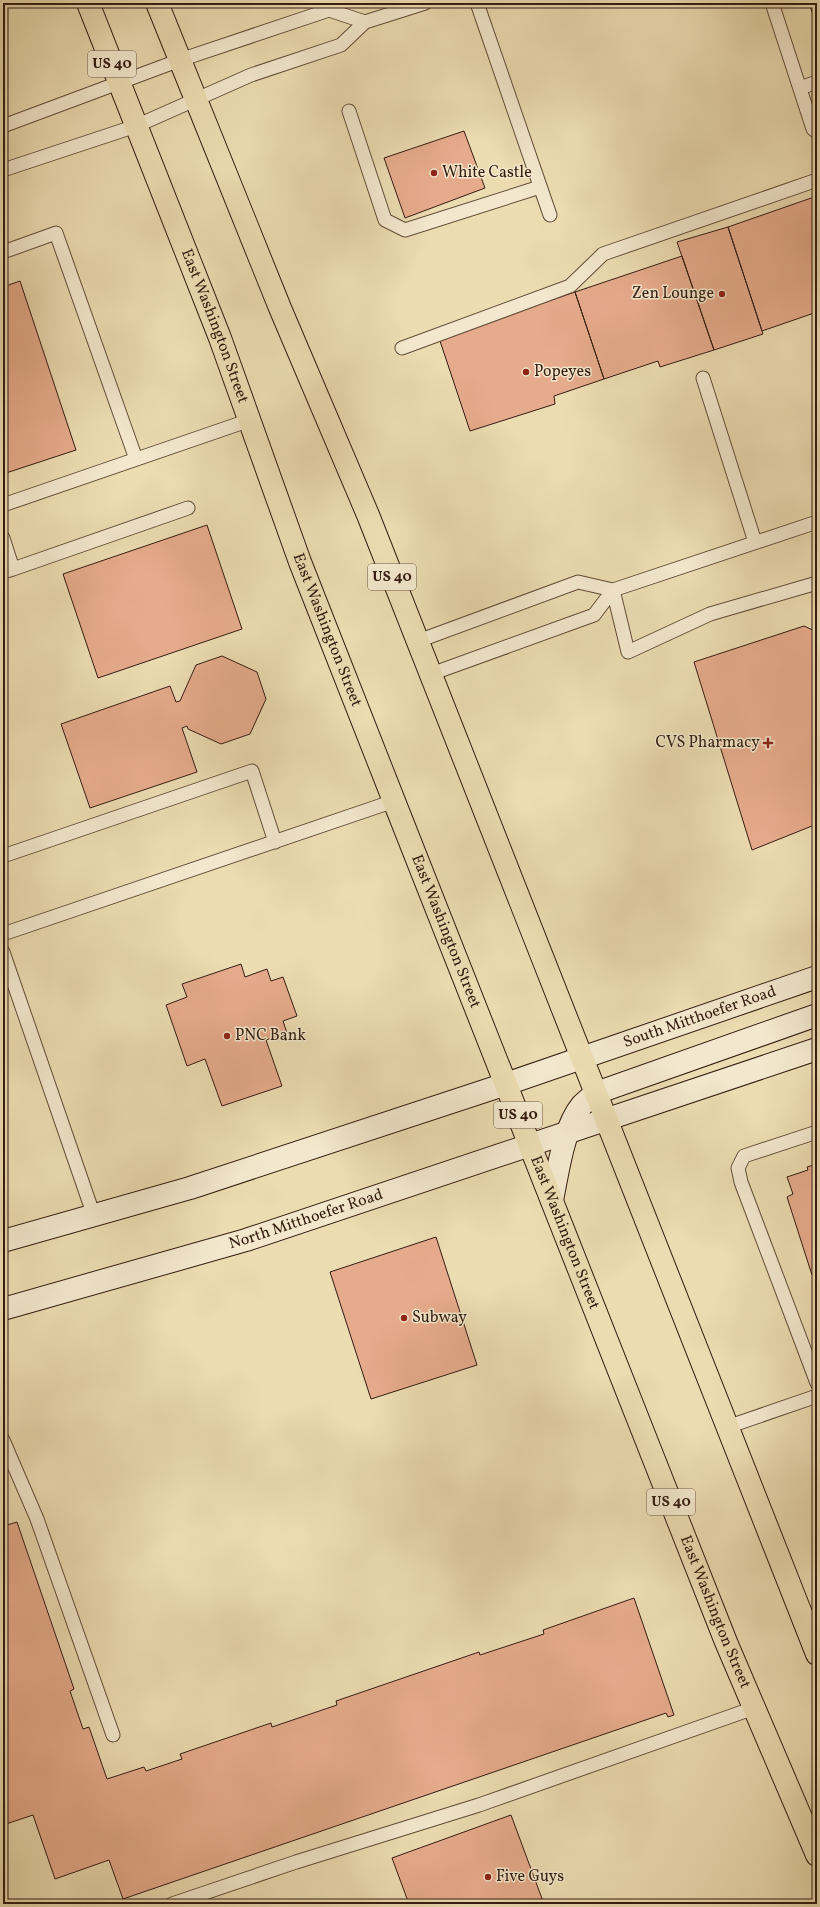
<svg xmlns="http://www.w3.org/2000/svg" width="820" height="1907" font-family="Vollkorn,serif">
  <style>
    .building { fill: #e6ab8c; stroke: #341c10 }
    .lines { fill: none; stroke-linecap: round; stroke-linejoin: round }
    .service-casing { stroke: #624c38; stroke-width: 15 }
    .secondary-casing { stroke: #341c10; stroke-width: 24 }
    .primary-casing { stroke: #341c10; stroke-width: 24 }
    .service { stroke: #f3e8cd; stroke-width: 13 }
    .secondary { stroke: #f3e8cd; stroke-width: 22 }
    .primary { stroke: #ecdcb2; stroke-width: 22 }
    .poi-dot { fill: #8f2418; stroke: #f3e8cd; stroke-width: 1.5 }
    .labels { text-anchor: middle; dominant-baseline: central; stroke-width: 3; stroke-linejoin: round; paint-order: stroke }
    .shield { fill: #f3e8cd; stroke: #6d5949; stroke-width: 1 }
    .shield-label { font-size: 15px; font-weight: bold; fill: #341c10 }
    .poi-label { font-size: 16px; fill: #341c10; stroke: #f3e8cd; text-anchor: start }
    .street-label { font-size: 16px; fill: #341c10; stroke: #f3e8cd }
  </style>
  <rect width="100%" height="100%" fill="#ecdcb2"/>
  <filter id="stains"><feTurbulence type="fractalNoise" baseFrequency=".005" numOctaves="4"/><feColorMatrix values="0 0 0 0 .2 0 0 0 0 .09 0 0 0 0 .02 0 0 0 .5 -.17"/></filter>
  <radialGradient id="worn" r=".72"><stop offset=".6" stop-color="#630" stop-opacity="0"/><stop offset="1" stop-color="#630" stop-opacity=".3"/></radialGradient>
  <!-- building -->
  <path class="building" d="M809,3H817V26Z
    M464,131L485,188L405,218L384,158Z
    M817,196V312L762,331L728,227Z
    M728,227L763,334L714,350L677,242Z
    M682,256L714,350L660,367L658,361L604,379L575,292Z
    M20,281L76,450L3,474V287Z
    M575,292L604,379L554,396L555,404L470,431L439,338Z
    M207,525L242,629L98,678L63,574Z
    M804,626L817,632V824L752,850L694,662Z
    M222,656L257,672L266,699L250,734L221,744L188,729L187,726L182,728L197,772L90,808L61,724L170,686L176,702L180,701L196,665Z
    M241,964L245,977L267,969L271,981L283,977L297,1016L283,1021L287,1033L266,1040L282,1086L222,1106L205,1059L187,1066L166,1005L187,997L182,984Z
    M817,1164V1274L812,1275L787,1197L793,1194L787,1177L808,1170L807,1167Z
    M436,1237L477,1365L371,1399L330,1272Z
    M17,1522L74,1689L70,1691L83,1729L89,1727L107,1779L144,1767L146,1771L182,1759L180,1754L271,1723L272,1727L337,1705L336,1701L479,1652L480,1655L544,1634L543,1630L634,1598L674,1715L668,1717L666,1713L123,1899L109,1860L55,1879L33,1815L3,1825V1524L4,1526Z
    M511,1815L544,1904H409L392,1858Z"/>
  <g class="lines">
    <defs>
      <path id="service" d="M477,3L550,215
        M772,3L813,129L817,132
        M800,88L817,82
        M349,111L385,220L405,230L540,187
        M3,126L180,60L329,10L365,22
        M3,170L136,126L251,75L341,45L365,22L425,3
        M3,252L56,233L136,459
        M402,348L570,286L603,254L817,180
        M703,378L755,542
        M3,505L250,420
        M3,538L13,569L3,572
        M13,569L188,508
        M613,590L628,652L710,614L817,583
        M418,641L578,582L613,590L817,522
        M431,674L594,615L613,590
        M3,856L252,771L275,842
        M3,934L394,801
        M3,952L94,1216
        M817,1132L744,1156L738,1168L741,1182L817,1383
        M727,1427L817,1396
        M3,1440L37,1519L113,1735
        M172,1904L296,1862L479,1805L754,1708"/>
      <g id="secondary">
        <path d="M552,1200C558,1172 563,1128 582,1105C586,1101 591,1097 596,1093L817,1015"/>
        <path id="s1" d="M3,1241L190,1188L506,1084L817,977"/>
        <path id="s2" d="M3,1309L246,1240L817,1049"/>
      </g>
      <g id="primary">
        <path id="s3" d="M88,3L220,338L300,562L394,801L726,1642L817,1855"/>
        <path d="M157,3L280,308L368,515L817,1654"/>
      </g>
    </defs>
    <!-- service casing -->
    <use href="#service" class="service-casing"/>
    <!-- secondary casing -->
    <use href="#secondary" class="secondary-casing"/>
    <!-- primary casing -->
    <use href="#primary" class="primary-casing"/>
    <!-- service -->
    <use href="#service" class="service"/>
    <!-- secondary -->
    <use href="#secondary" class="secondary"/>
    <!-- primary -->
    <use href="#primary" class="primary"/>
  </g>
  <!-- markers -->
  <g class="poi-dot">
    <circle cx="434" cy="173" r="4"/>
    <circle cx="722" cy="294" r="4"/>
    <circle cx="526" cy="372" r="4"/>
    <path d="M766 737h4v4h4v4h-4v4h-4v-4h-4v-4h4z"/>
    <circle cx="227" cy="1036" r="4"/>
    <circle cx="404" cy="1318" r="4"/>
    <circle cx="488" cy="1877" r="4"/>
  </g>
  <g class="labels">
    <!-- shield labels -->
    <g class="shield">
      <rect x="88" y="51" width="48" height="26" rx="3"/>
      <rect x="368" y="564" width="48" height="26" rx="3"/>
      <rect x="494" y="1102" width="48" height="26" rx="3"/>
      <rect x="647" y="1489" width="48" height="26" rx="3"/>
    </g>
    <g class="shield-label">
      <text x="112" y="64">US 40</text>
      <text x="392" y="577">US 40</text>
      <text x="518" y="1115">US 40</text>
      <text x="671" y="1502">US 40</text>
    </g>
    <!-- poi labels -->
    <g class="poi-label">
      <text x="442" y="173">White Castle</text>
      <text x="714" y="294" text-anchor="end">Zen Lounge</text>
      <text x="534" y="372">Popeyes</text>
      <text x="760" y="743" text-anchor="end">CVS Pharmacy</text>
      <text x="235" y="1036">PNC Bank</text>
      <text x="412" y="1318">Subway</text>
      <text x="496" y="1877">Five Guys</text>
    </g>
    <!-- street labels -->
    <g class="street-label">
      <text stroke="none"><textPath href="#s3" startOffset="347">East Washington Street</textPath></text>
      <text stroke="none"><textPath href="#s3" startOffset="671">East Washington Street</textPath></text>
      <text stroke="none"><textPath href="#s3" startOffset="995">East Washington Street</textPath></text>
      <text stroke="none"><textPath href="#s1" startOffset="732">South Mitthoefer Road</textPath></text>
      <text stroke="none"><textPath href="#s2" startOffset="316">North Mitthoefer Road</textPath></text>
      <text stroke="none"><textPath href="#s3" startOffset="1319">East Washington Street</textPath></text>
      <text stroke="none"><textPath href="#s3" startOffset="1727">East Washington Street</textPath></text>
    </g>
  </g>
  <!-- margin -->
  <rect width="820" height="1907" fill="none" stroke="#ecdcb2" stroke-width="16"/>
  <rect x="4" y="4" width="812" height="1899" fill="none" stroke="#341c10" stroke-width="2"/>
  <rect x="8" y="8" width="804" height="1891" fill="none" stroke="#341c10"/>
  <rect width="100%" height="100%" filter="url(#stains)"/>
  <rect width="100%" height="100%" fill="url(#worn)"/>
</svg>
